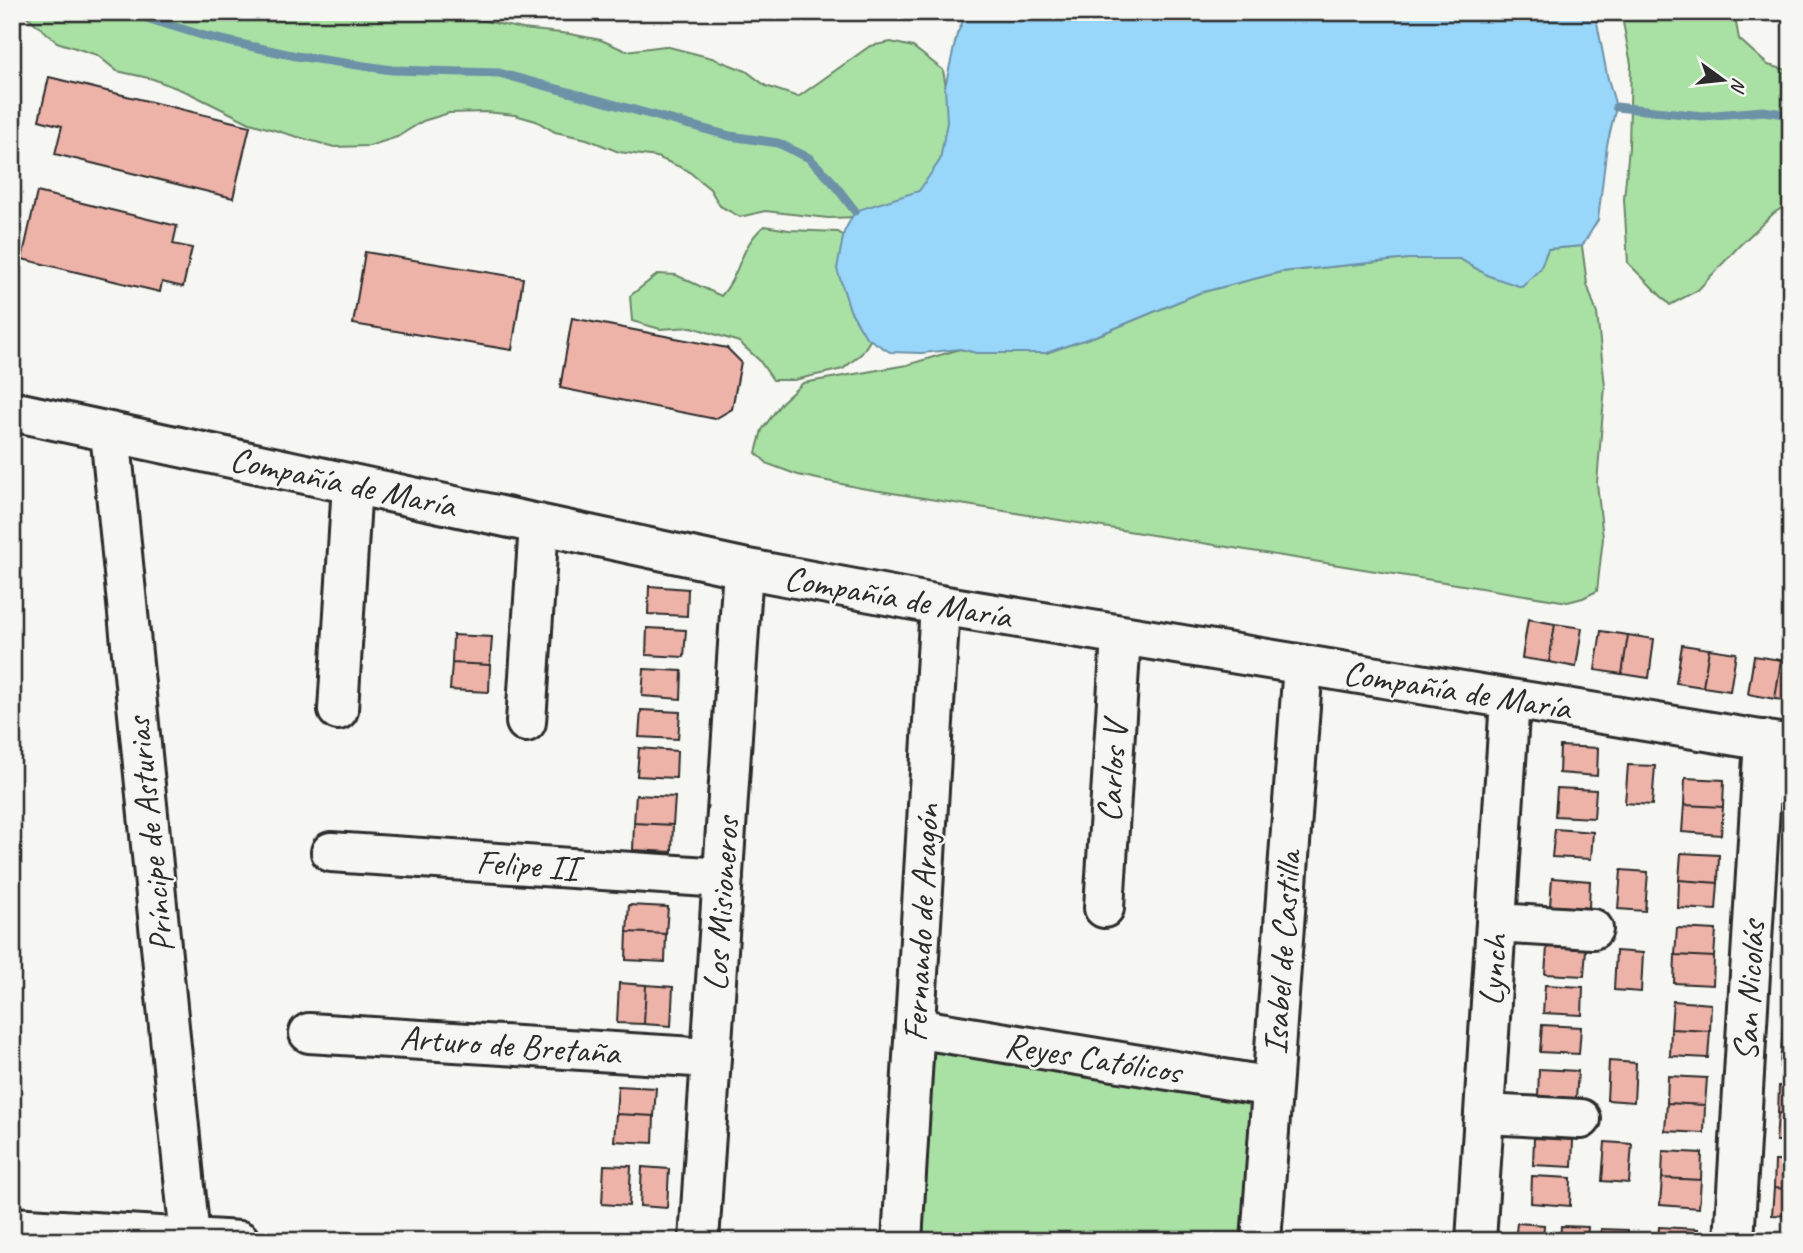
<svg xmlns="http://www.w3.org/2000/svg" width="1803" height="1253" font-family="Caveat,sans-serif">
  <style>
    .green { fill: #a9e0a4; stroke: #6a8668; stroke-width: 2 }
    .water { fill: #99d7fa; stroke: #6d92a7; stroke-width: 2 }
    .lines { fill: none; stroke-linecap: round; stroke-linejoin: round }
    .stream { stroke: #6d92a7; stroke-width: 9 }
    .building { fill: #edb2a8; stroke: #2b2b2b; stroke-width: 2 }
    .minor-casing { stroke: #2b2b2b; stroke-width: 44 }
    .minor { stroke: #f6f6f2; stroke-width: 38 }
    .labels { text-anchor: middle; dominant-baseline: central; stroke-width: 5; stroke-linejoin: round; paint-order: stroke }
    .street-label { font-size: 35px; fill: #2b2b2b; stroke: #f6f6f2 }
  </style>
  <rect width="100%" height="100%" fill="#f6f6f2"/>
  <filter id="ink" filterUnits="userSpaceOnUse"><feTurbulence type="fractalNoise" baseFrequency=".0143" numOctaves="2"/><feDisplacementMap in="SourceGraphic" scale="14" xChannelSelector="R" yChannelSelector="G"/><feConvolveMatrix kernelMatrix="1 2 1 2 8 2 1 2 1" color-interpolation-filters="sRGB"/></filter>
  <g filter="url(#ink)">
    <!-- green -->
    <path class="green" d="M22,12H420L485,21L523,29L570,34L601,40L626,51L665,46L712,58L746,71L766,86L798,97L870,46L891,42L913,47L943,70L954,132L952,193L862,217L828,218L765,211L740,217L720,206L710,189L687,170L657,157L619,152L587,139L555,132L536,121L515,115L486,112L449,113L423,121L397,137L369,146L334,147L298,137L250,123L189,93L153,79L117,71L97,55L57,42Z
      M1621,12H1734L1739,39L1768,65L1791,71V202L1774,213L1740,245L1698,290L1670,305L1628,263L1624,199L1629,147L1631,64Z
      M764,226L789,230L838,232L867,251L874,334L862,353L843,369L794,380H773L759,360L739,342L692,327L660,329L632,321L630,296L658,274L676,275L721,296C741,274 739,247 764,226Z
      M1582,246L1587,284L1597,314L1605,386L1597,483L1603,538L1597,591L1583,598L1568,602L861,488L798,475L768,464L756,453L762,430L782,402L803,383L907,365L960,349L977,353H1046L1101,334L1199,293L1281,272L1408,259H1460L1482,272L1540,269L1548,249Z
      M932,1046L1253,1099L1243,1241H921Z"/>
    <!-- water -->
    <path class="water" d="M967,12H1595L1607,75L1616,107L1607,145L1598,220L1582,246L1548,249L1540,269L1522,287L1489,276L1460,259H1408L1281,272L1199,293L1101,334L1046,353H977L960,349L922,353L890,352L866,337L850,310L837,269L844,232L855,211L919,191L940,160L947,122L945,87L957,34Z"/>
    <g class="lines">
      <!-- stream -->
      <path class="stream" d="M127,12L208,37L296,56L392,70L499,73L730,136L778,143L809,158L831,180L855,211
        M1616,107L1703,116L1763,111L1791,115"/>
    </g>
    <!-- building -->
    <path class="building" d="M49,77L250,126L233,198L55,154L62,126L39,120Z
      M37,192L177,226L173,244L192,248L183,287L162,282L160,292L22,259Z
      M365,252L523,278L512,350L353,324Z
      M572,318L727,348L741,362L732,409L715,419L560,388Z
      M649,586L688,589L687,616L648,614Z
      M1528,619L1555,624L1549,662L1522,658Z
      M1555,624L1582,628L1576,667L1549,662Z
      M647,628L686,630L684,657L646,655Z
      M1601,631L1628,635L1622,674L1595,670Z
      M453,635L492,637L490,665L452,663Z
      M1628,635L1654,639L1649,678L1622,674Z
      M1682,645L1709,649L1703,687L1676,683Z
      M1709,649L1736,653L1730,691L1703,687Z
      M1754,656L1781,660L1775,699L1748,694Z
      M1781,660L1791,662V701L1775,699Z
      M452,663L490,665L489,692L450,690Z
      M644,669L682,671L681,699L642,696Z
      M641,710L680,712L678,739L639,737Z
      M1560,746L1598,748L1597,776L1559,773Z
      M639,748L677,751L676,778L637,776Z
      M1628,765L1655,766L1652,805L1625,803Z
      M1685,778L1724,780L1723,807L1684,805Z
      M1557,788L1596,790L1594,818L1555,816Z
      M636,795L675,797L673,825L634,823Z
      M1788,798H1791V837H1786Z
      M1684,805L1723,807L1721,835L1682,832Z
      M634,823L673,825L672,852L633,850Z
      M1555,829L1593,832L1591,859L1552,857Z
      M1681,853L1719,855L1718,883L1679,880Z
      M1621,870L1648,872L1645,911L1618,909Z
      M1552,878L1590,881L1589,908L1550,906Z
      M1679,880L1718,883L1716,910L1678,908Z
      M629,905L668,907L666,934L627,932Z
      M1677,928L1716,930L1714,957L1675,955Z
      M627,932L666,934L665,962L626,960Z
      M1788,939H1791V966H1786Z
      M1547,947L1586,949L1584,976L1545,974Z
      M1616,951L1643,953L1641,992L1614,990Z
      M1675,955L1714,957L1713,985L1674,983Z
      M1786,966H1791V994L1785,993Z
      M619,983L646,985L644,1024L617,1023Z
      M646,985L673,987L671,1026L644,1024Z
      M1545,985L1583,987L1582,1015L1543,1013Z
      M1673,1001L1711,1004L1710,1031L1671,1029Z
      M1784,1013H1791V1040L1782,1039Z
      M1542,1025L1581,1027L1579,1054L1540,1052Z
      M1671,1029L1710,1031L1708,1058L1670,1056Z
      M1782,1039L1791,1040V1067H1780Z
      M1609,1061L1636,1063L1634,1102L1607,1100Z
      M1539,1069L1578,1071L1576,1099L1538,1097Z
      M1668,1076L1707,1078L1705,1105L1667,1103Z
      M618,1086L656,1088L654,1116L616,1114Z
      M1779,1086L1791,1087V1114L1778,1113Z
      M1667,1103L1705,1105L1704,1133L1665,1131Z
      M1778,1113L1791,1114V1141H1776Z
      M616,1114L654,1116L653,1143L614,1141Z
      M1534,1138L1573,1140L1572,1167L1533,1165Z
      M1605,1142L1632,1144L1629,1183L1602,1181Z
      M1663,1151L1702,1153L1701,1180L1662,1178Z
      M1775,1161H1791V1189L1774,1188Z
      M604,1165L631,1166L629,1206L602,1204Z
      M642,1167L669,1169L667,1208L640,1206Z
      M1532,1176L1571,1178L1570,1206L1531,1203Z
      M1662,1178L1701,1180L1699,1208L1660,1205Z
      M1774,1188L1791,1189V1216L1772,1215Z
      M1517,1223L1544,1225L1543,1241H1515Z
      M1561,1226L1588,1227L1587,1241H1560Z
      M1659,1227L1698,1229L1697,1241H1658Z
      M1601,1229L1628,1230V1241H1601Z"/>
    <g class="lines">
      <defs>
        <path id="minor" d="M12,411L743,568L940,605L1791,745
          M110,432L190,1238
          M338,710L352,484
          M526,722L539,524
          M331,852L723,878
          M1104,908L1121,636
          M1496,923L1593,929
          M915,1028L1272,1087
          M309,1033L710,1058
          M1484,1114L1581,1119
          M12,1227L240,1241
          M699,1241L743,568
          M902,1241L940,605
          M1261,1241L1303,665
          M1476,1241L1510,699
          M1734,1241L1764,740"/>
      </defs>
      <!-- minor casing -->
      <use href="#minor" class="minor-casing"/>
      <!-- minor -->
      <use href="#minor" class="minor"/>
    </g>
  </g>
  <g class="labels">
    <!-- street labels -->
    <g class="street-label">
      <text transform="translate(343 482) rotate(12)">Compañía de María</text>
      <text transform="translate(898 597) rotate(10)">Compañía de María</text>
      <text transform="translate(1457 690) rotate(9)">Compañía de María</text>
      <text transform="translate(1112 772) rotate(-86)">Carlos V</text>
      <text transform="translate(150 835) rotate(-96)">Príncipe de Asturias</text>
      <text transform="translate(527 865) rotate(4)">Felipe II</text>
      <text transform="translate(721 904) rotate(-86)">Los Misioneros</text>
      <text transform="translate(921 923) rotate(-87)">Fernando de Aragón</text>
      <text transform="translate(1282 953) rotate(-86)">Isabel de Castilla</text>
      <text transform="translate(1493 970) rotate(-86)">Lynch</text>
      <text transform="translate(1749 991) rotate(-87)">San Nicolás</text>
      <text transform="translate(510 1045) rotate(4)">Arturo de Bretaña</text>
      <text transform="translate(1093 1058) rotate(9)">Reyes Católicos</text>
    </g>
  </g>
  <!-- margin -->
  <rect width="1803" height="1253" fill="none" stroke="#f6f6f2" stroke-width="42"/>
  <rect x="21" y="21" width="1761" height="1211" fill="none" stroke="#2b2b2b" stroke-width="2.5" filter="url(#ink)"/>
  <!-- north arrow -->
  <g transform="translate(1723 80) rotate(105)" stroke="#f6f6f2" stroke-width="5" paint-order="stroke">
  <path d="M0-5L12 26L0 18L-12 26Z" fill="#2b2b2b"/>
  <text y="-10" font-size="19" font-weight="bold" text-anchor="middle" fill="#2b2b2b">N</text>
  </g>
</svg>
